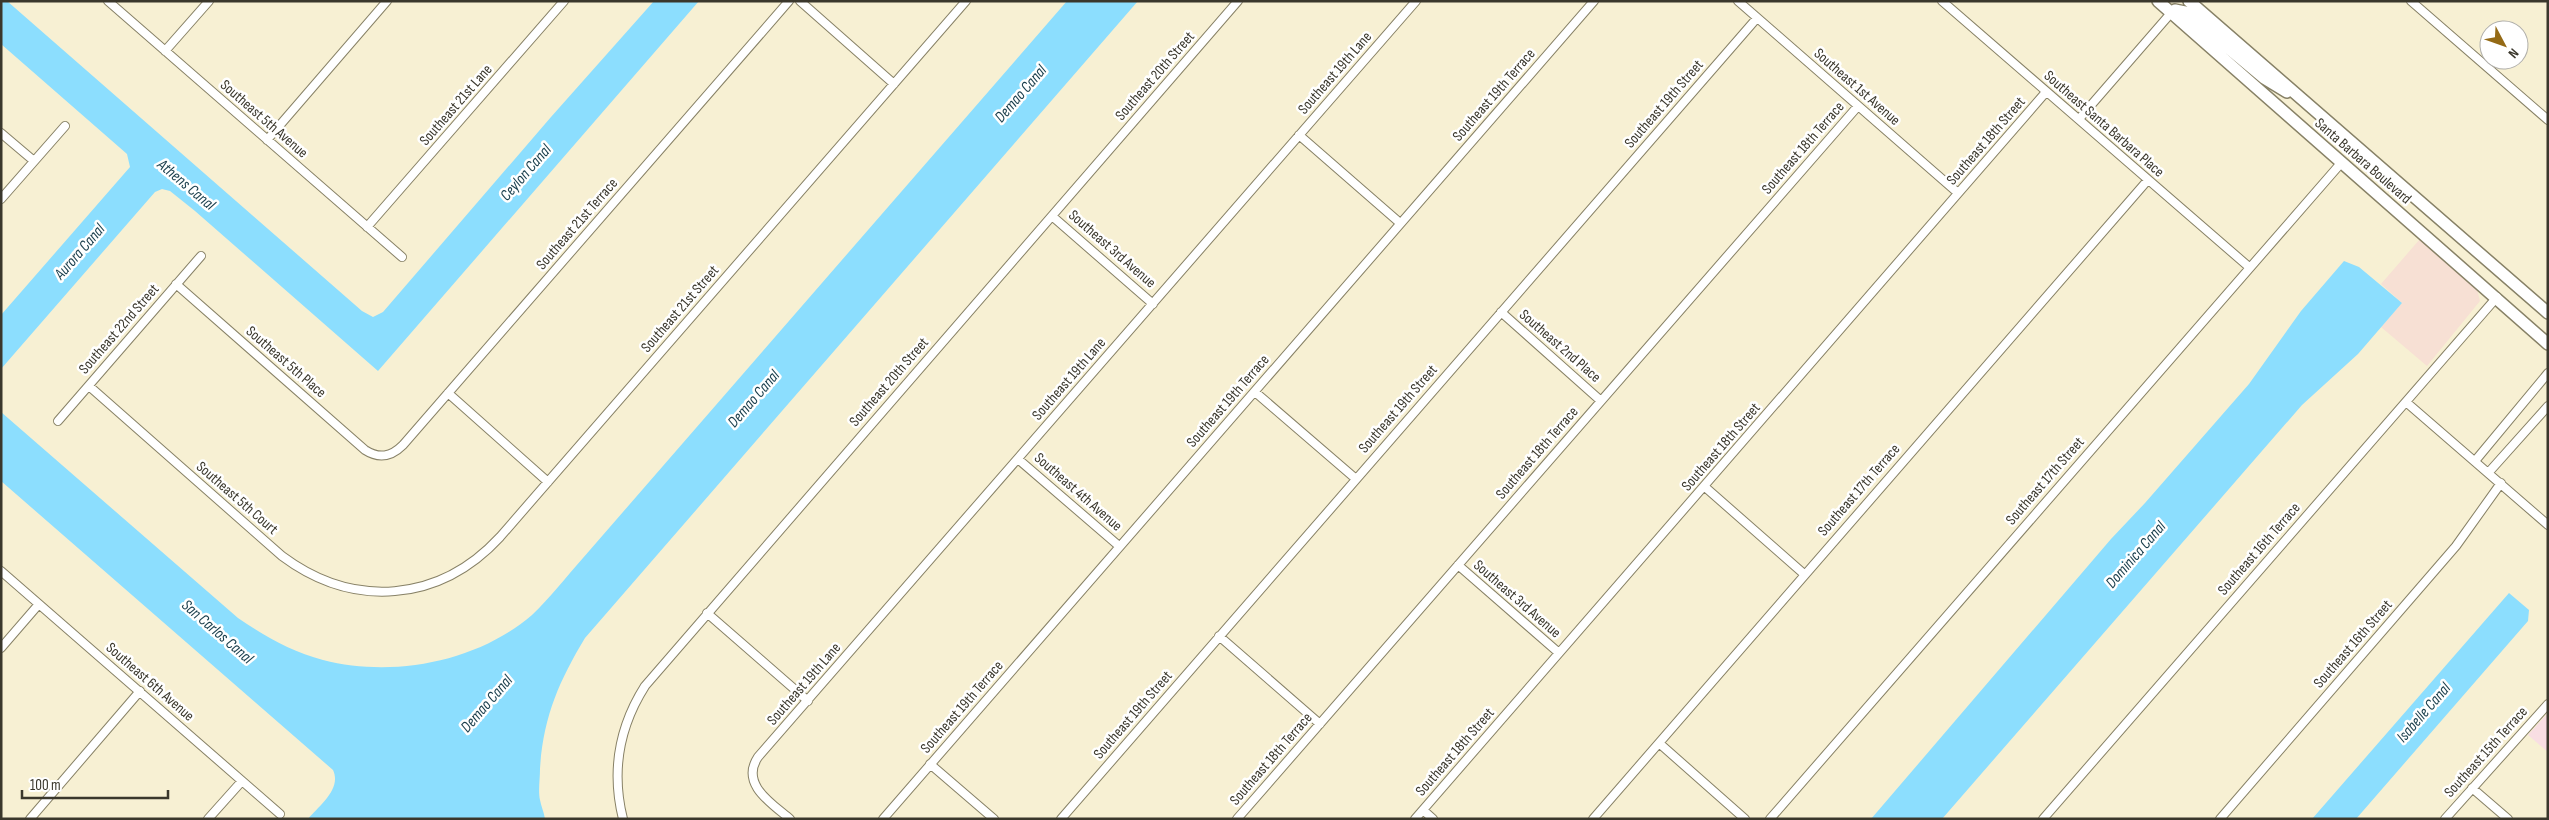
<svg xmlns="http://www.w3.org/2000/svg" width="2549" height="820" font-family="'Sofia Sans Condensed',sans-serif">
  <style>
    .commercial { fill: #f7e0d4 }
    .industrial { fill: #f8dee3 }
    .water { fill: #8cdefe }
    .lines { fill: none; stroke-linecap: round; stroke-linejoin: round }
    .minor-casing { stroke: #878166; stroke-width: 10 }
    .secondary-casing { stroke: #878166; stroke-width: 14 }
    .minor { stroke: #fff; stroke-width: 8 }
    .secondary { stroke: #fff; stroke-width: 11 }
    .labels { text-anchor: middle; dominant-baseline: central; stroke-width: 5; stroke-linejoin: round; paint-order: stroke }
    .street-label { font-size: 15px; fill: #3a372c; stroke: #fff }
    .water-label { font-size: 16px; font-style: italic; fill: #183d4b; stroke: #fff }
  </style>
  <rect width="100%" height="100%" fill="#f7f0d3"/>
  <!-- commercial -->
  <path class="commercial" d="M2420,239L2477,289L2480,301L2427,366L2381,327L2402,303L2381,284Z"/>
  <!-- industrial -->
  <path class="industrial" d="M2548,713V752L2528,735Z"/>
  <!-- water -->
  <path class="water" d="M1,1H7L362,311L373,317L383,312L551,117L654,1H699L378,371L195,211L170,191L162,189L155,192L1,369V315L130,167L127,154L1,44Z
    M1067,1H1138L585,638C559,681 543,718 540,769C540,779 538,791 540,800C541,806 544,812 545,819H308C319,806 342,789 333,770L1,481V412L238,618C264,636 292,652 323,660C393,678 477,662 532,615C550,598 566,577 583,558Z
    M2344,261L2359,267L2402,303L2358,354L2302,405L1942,819H1871L2111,539L2145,503L2249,384L2301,311Z
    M2509,593L2529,610L2528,621L2356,819H2312Z"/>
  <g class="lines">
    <defs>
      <path id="minor" d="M108,1L402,257
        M800,1L894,84
        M1738,1L1958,193
        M1942,1L2249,267
        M2411,1L2548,120
        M165,51L209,1
        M2079,119L2171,13
        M1,133L34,161
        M1299,135L1400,223
        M267,140L387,1
        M1,199L65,126
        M1052,216L1153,304
        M367,227L564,1
        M176,284L365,450C379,459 391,457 403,445L789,1
        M1501,312L1601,401
        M89,386L282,556C353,609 439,603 500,537L966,1
        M1255,392L1356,479
        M448,393L548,482
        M2406,402L2548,525
        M58,421L201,256
        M1018,459L1119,546
        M2475,461L2548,373
        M2489,472L2548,406
        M1705,487L1804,574
        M1458,565L1559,653
        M1,571L280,814
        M707,613L808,701
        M1219,636L1320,724
        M1,648L39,604
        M1659,743L1745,819
        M930,764L994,819
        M2472,788L2508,819
        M1423,810L1433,819
        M30,819L140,691
        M208,819L242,781
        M623,819C611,771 619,727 645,686L1238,1
        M790,819C771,803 740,784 758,757L1416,1
        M883,819L1594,1
        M1061,819L1757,18
        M1237,819L1858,106
        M1415,819L2046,92
        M1593,819L2147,181
        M1770,819L2342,162
        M2043,819L2497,297
        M2220,819L2456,546L2501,483
        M2445,819L2548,704"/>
      <path id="secondary" d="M2158,1L2548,344
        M2189,1L2548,313
        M2171,13L2175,10L2185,12L2264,78L2287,92"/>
    </defs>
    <!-- minor casing -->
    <use href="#minor" class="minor-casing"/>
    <!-- secondary casing -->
    <use href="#secondary" class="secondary-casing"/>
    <!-- minor -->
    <use href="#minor" class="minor"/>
    <!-- secondary -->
    <use href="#secondary" class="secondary"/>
  </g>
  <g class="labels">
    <!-- street labels -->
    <g class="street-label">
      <text transform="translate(1335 73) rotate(-49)">Southeast 19th Lane</text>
      <text transform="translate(1155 76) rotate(-49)">Southeast 20th Street</text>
      <text transform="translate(1857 87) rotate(41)">Southeast 1st Avenue</text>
      <text transform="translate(1494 95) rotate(-49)">Southeast 19th Terrace</text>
      <text transform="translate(1664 104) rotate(-49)">Southeast 19th Street</text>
      <text transform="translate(456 105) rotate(-49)">Southeast 21st Lane</text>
      <text transform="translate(264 119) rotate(41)">Southeast 5th Avenue</text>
      <text transform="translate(2104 124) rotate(41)">Southeast Santa Barbara Place</text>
      <text transform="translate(1986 141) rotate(-49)">Southeast 18th Street</text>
      <text transform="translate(1803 148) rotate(-49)">Southeast 18th Terrace</text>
      <text transform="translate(2363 161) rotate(41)">Santa Barbara Boulevard</text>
      <text transform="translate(577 224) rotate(-49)">Southeast 21st Terrace</text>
      <text transform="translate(1112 249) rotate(41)">Southeast 3rd Avenue</text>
      <text transform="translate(680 309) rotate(-49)">Southeast 21st Street</text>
      <text transform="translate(119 329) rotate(-49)">Southeast 22nd Street</text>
      <text transform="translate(1560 346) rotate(41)">Southeast 2nd Place</text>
      <text transform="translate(286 362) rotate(41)">Southeast 5th Place</text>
      <text transform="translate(1069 379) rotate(-49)">Southeast 19th Lane</text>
      <text transform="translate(889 382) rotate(-49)">Southeast 20th Street</text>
      <text transform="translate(1228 401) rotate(-49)">Southeast 19th Terrace</text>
      <text transform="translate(1398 409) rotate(-49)">Southeast 19th Street</text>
      <text transform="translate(1721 447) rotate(-49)">Southeast 18th Street</text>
      <text transform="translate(1537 453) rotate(-49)">Southeast 18th Terrace</text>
      <text transform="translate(2045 481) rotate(-49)">Southeast 17th Street</text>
      <text transform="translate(1859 490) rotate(-49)">Southeast 17th Terrace</text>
      <text transform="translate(1078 492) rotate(41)">Southeast 4th Avenue</text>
      <text transform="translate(237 498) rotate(41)">Southeast 5th Court</text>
      <text transform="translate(2259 549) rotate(-49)">Southeast 16th Terrace</text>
      <text transform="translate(1517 599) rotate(41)">Southeast 3rd Avenue</text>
      <text transform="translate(2353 644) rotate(-49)">Southeast 16th Street</text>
      <text transform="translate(150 682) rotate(41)">Southeast 6th Avenue</text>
      <text transform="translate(804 684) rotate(-49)">Southeast 19th Lane</text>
      <text transform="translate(962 707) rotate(-49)">Southeast 19th Terrace</text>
      <text transform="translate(1133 715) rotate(-49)">Southeast 19th Street</text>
      <text transform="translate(1455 752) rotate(-49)">Southeast 18th Street</text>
      <text transform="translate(2486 752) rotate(-48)">Southeast 15th Terrace</text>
      <text transform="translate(1271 759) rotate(-49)">Southeast 18th Terrace</text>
    </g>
    <!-- water labels -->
    <g class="water-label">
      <text transform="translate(1021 94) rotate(-49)">Demao Canal</text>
      <text transform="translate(526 173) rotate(-49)">Ceylon Canal</text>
      <text transform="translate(186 185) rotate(40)">Athens Canal</text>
      <text transform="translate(80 252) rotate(-49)">Aurora Canal</text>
      <text transform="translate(754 399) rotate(-49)">Demao Canal</text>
      <text transform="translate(2136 555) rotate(-49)">Dominica Canal</text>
      <text transform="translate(217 632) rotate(41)">San Carlos Canal</text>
      <text transform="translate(487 704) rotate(-49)">Demao Canal</text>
      <text transform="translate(2424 713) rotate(-49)">Isabelle Canal</text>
    </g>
  </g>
  <!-- border -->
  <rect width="2549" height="820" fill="none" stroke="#3a372c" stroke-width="5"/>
  <!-- north arrow -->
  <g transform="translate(2504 45) rotate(131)"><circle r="24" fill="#ffffff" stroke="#b0afab"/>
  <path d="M0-4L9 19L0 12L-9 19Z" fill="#946a15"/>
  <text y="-8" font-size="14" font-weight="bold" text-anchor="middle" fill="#3a372c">N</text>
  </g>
  <!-- scale -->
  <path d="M22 790v8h146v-8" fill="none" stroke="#3a372c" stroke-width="2.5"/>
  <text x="30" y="790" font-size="15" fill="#3a372c" stroke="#ffffff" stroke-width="4" paint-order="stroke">100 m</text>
</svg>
